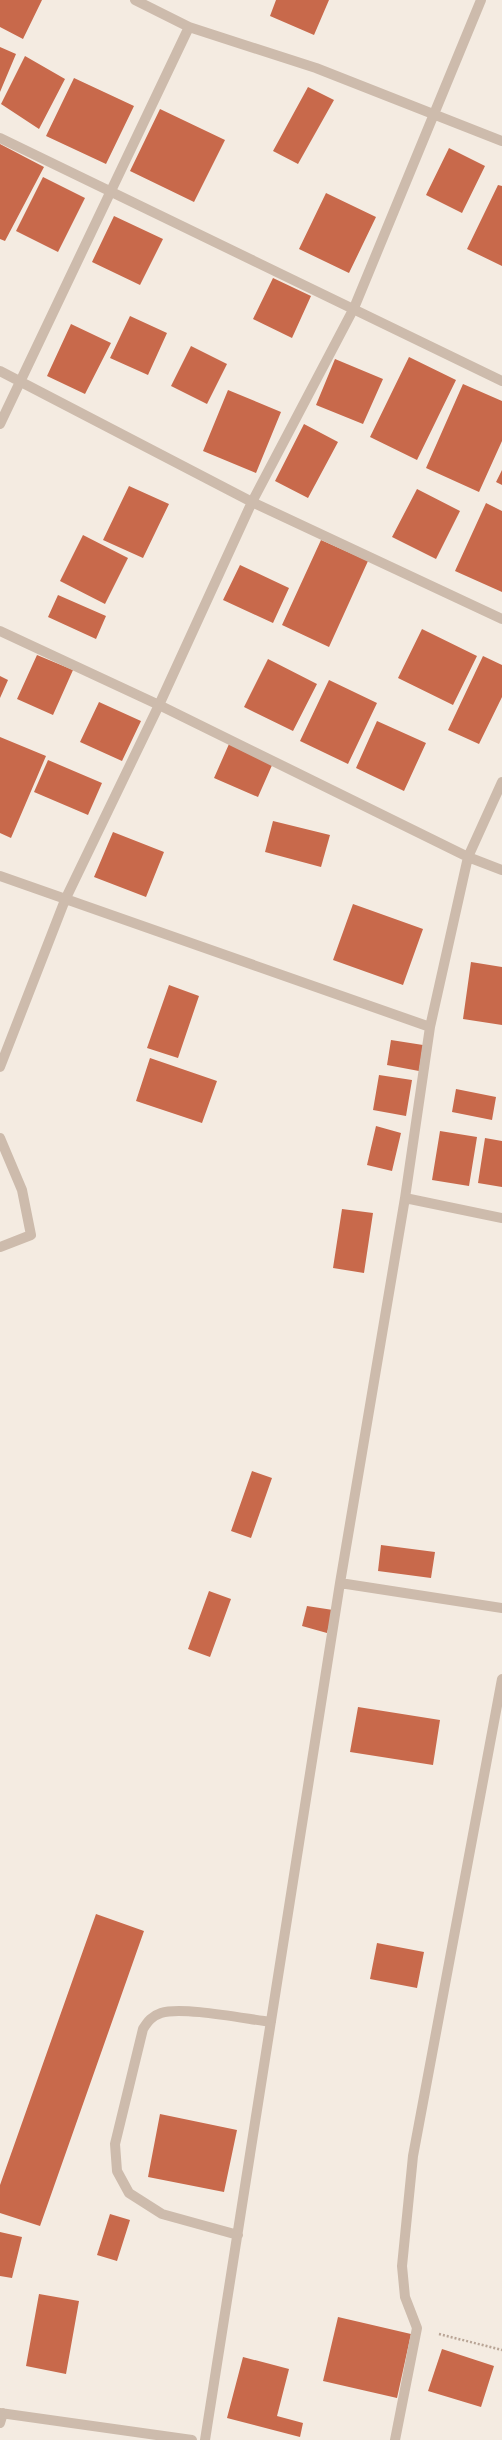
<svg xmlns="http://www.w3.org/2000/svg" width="502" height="2440" font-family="'Varela Round',sans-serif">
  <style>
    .building { fill: #c8694b }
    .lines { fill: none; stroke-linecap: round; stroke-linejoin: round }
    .path { stroke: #b9a596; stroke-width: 2.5; stroke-dasharray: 2 2; stroke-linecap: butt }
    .minor { stroke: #cdbbac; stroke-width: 10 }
  </style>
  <rect width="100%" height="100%" fill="#f4ebe1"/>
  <!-- building -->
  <path class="building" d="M0,0H42L23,39L0,27Z
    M276,0H329L314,35L270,16Z
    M0,47L16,54L0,92Z
    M25,56L65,79L39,129L1,104Z
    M74,78L134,106L106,164L46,136Z
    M308,87L334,100L298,164L273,151Z
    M160,109L225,140L194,202L130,171Z
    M0,144L44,167L5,241L0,239Z
    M449,148L485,166L462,213L426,195Z
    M43,177L85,198L58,252L16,231Z
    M498,185L502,186V266L467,249Z
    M326,193L376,217L349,273L299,249Z
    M114,216L163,239L140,285L92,262Z
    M273,278L311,296L292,338L253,319Z
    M130,316L167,333L148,375L110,358Z
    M71,324L111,343L85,394L47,376Z
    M191,346L227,364L207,404L171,386Z
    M409,357L456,380L417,460L370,437Z
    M335,359L383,379L363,424L316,405Z
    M463,384L502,401V441L479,492L426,468Z
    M228,390L281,412L256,473L203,451Z
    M304,424L338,442L308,498L275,481Z
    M502,470V485L496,482Z
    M129,486L169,504L143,558L103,540Z
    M417,489L460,511L436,559L392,537Z
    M486,503L502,511V592L455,571Z
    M83,535L128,558L105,604L60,581Z
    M321,540L368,561L329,647L282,625Z
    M240,565L289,588L273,623L223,600Z
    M58,595L106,616L96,639L48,617Z
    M422,629L477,656L453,705L398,678Z
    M37,655L73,670L53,715L17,699Z
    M483,656L502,665V697L479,744L448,730Z
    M268,659L317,684L293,731L244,707Z
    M0,676L8,680L0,698Z
    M329,680L377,703L348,764L300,741Z
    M99,702L141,721L122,761L80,742Z
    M377,721L426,743L404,791L356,768Z
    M0,737L46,756L11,838L0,833Z
    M229,744L273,763L258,797L214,778Z
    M48,760L102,783L88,815L34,792Z
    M273,821L330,835L321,867L265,852Z
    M113,832L164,852L146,897L94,877Z
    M353,904L423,929L403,985L333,960Z
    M471,962L502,967V1025L463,1019Z
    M169,985L199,996L178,1058L147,1048Z
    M391,1040L423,1045L419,1071L387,1065Z
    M150,1058L217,1081L202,1123L136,1101Z
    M379,1075L412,1080L406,1116L373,1110Z
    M456,1089L496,1097L492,1120L452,1112Z
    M376,1126L401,1133L392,1171L367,1165Z
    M440,1131L477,1137L469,1186L432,1180Z
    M485,1138L502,1141V1187L478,1183Z
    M342,1209L373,1213L364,1273L333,1268Z
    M252,1471L272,1478L251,1538L231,1531Z
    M381,1545L435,1552L431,1578L378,1571Z
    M209,1591L231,1599L210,1657L188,1649Z
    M307,1606L333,1610L327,1633L302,1626Z
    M358,1707L440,1720L433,1765L350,1752Z
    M96,1914L144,1931L40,2226L0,2213V2185Z
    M377,1943L424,1952L417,1988L370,1979Z
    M160,2114L237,2130L224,2192L148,2177Z
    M110,2214L130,2220L117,2261L97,2255Z
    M0,2232L22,2237L12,2278L0,2276Z
    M39,2294L79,2301L66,2374L26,2366Z
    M338,2317L411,2334L397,2398L323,2381Z
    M442,2349L494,2366L481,2407L428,2391Z
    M243,2357L289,2369L277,2416L303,2423L300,2437L227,2418Z"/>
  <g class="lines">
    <!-- path -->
    <path class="path" d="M439,2334L502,2350"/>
    <!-- minor -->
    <path class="minor" d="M135,0L189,27L316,68L502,141
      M0,138L502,381
      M0,371L252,502L502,619
      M0,424L189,27
      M0,631L159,705L468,857L502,870
      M0,876L430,1027
      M0,1067L65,900L159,705L252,502L354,308L481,0
      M0,1138L22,1190L31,1235L0,1247
      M405,1198L502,1218
      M340,1583L502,1608
      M238,2235L162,2214L129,2193L117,2171L115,2144L143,2029C148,2021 152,2016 161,2013C182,2006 246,2019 271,2022
      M0,2413L192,2440
      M0,2423L3,2413
      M205,2440L340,1583L405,1198L430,1027L468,857L502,782
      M395,2440L417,2328L405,2297L402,2266L413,2156L502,1679"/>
  </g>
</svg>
